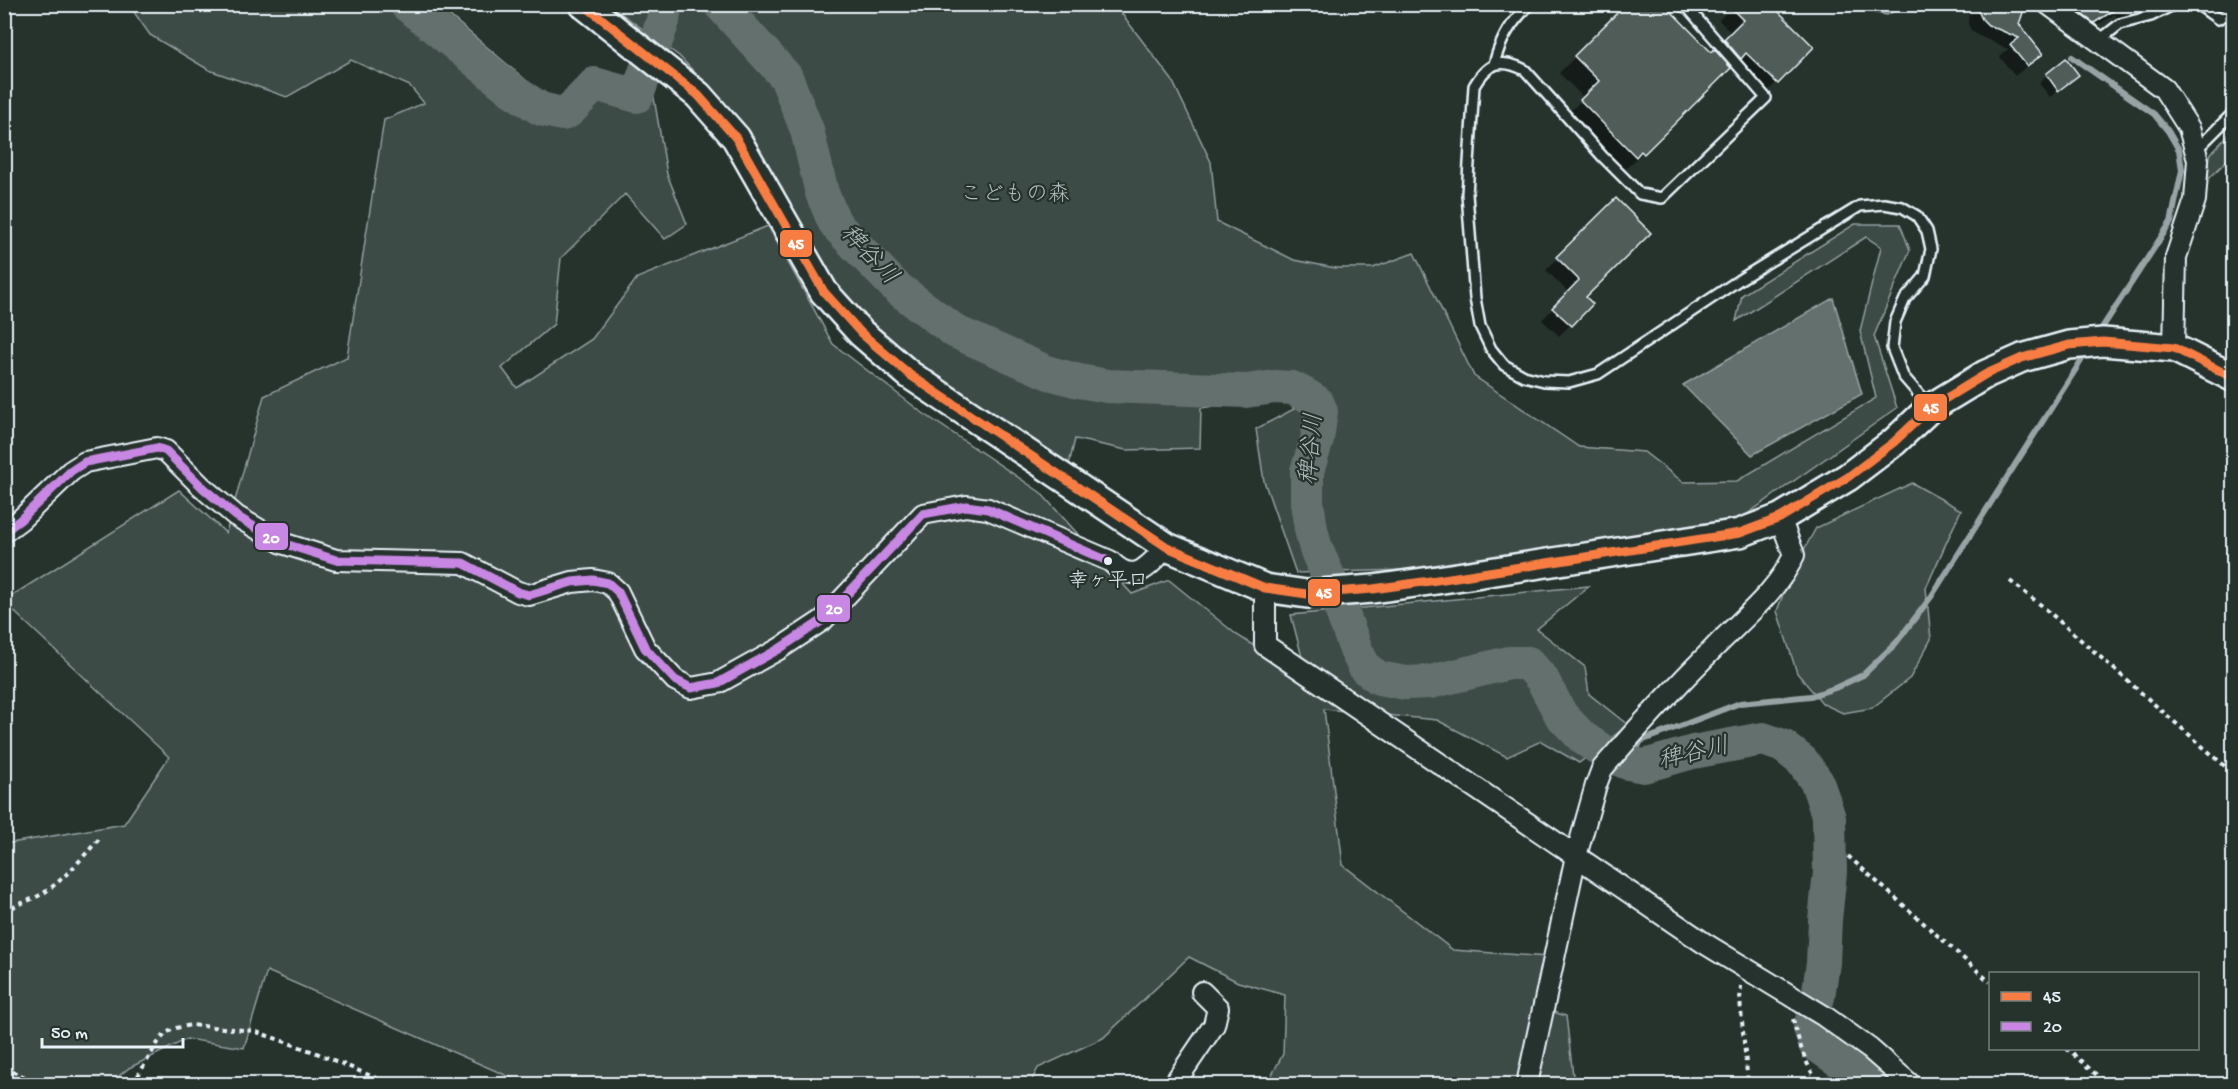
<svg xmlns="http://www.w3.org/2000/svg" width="2238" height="1089" font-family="'Gochi Hand','Klee One',sans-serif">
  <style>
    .green { fill: #3e4b47; stroke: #939ea0; stroke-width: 1.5 }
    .water { fill: #636f6d; stroke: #98a3a5; stroke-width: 1.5 }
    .shadow { fill: #0007 }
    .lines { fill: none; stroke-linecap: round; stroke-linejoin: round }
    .stream { stroke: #98a3a5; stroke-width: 6 }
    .river { stroke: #636f6d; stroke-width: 34 }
    .building { fill: #505c59; stroke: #e8f1f8; stroke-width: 1.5 }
    .lane-casing { stroke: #e8f1f8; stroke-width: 14 }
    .street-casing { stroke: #e8f1f8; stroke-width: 24 }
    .secondary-casing { stroke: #e8f1f8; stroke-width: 32 }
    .path { stroke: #e8f1f8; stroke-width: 4; stroke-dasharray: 4.5 4.5; stroke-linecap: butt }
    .lane { stroke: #26332d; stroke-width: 9 }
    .street { stroke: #26332d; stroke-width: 20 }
    .secondary { stroke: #26332d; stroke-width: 27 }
    .bus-1-casing { stroke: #26332d; stroke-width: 14 }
    .bus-2-casing { stroke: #26332d; stroke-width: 14 }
    .bus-1 { stroke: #f77d43; stroke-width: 9 }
    .bus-2 { stroke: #c787e3; stroke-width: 9 }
    .bus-dot { fill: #e8f1f8; stroke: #26332d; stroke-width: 2 }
    .labels { text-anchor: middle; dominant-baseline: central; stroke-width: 4.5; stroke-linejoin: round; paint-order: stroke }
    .bus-label { font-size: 20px; fill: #e8f1f8; stroke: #26332d }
    .park-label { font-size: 22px; fill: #b5bfc3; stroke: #26332d }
    .water-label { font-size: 24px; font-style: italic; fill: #b3bdc0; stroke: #26332d }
    .line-badge { stroke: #26332d; stroke-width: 2 }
    .badge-label { font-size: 16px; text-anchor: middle; font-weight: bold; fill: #fff }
  </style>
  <rect width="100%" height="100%" fill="#26332d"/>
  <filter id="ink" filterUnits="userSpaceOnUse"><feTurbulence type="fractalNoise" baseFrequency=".0167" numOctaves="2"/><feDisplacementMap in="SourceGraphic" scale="12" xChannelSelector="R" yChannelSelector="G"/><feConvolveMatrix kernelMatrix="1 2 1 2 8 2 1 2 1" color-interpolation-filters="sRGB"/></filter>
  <g filter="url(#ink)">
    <!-- green -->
    <path class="green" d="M129,5H437L572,119L636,69L652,86L667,174L687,224L665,239L625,194L561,258L554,324L502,368L517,388L592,339L637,278L768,226L833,344L920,411L1040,492L1132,594L1169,580L1237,635L1308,680L1291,615L1589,586L1537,629L1585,667L1589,694L1628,725L1579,763L1541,741L1507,757L1437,720L1324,709L1343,865L1453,950L1548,957L1541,1008L1566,1016L1574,1084H1267L1283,1054L1285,995L1238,982L1189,957L1103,1038L1038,1068L1030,1084H526L267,971L244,1048L187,1039L129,1068L109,1084H5V844L124,824L169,757L5,603V600L179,490L226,533L264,396L347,357L384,120L424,103L410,86L351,60L287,97L209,70L150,35Z
      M610,5H1115L1172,80L1211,162L1217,222L1294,260L1335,268H1373L1414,253L1474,376L1579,447L1644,452L1683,482L1737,481L1876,398L1860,331L1881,247L1866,237L1736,321L1742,295L1855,224H1900L1910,250L1874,336L1897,408L1743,517L1478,568L1296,573L1264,481L1256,429L1294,409L1285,395L1201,408L1200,448L1126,450L1075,439L1067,473L914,363L852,308L814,254L738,118L679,56Z
      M2233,130V154L2203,185L2211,153Z
      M1912,483L1961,510L1926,588L1931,639L1910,678L1872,708L1843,713L1823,704L1797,673L1777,611L1790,575L1816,528Z"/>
    <!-- water -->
    <path class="water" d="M1866,5H1904L1887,15L1871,12Z
      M1833,298L1862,394L1752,455L1683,385Z"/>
    <!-- shadow -->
    <path class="shadow" d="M1628,4L1711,54L1731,33L1719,20L1734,4L1812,47L1764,95L1733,64L1626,169L1624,167L1618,172L1564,117L1584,98L1559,73Z
      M1971,4H2023L2018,24L2041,54L2015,76L2000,57L2008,49L1977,35L1971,30L1968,24L1969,9Z
      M2039,4H2144L2118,20L2115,14L2078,37Z
      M2047,75H2077L2050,97L2039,83Z
      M1616,200L1584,297L1591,304L1559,336L1542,320L1568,292L1546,270Z"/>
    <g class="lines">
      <!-- stream -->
      <path class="stream" d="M2072,57L2154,114L2168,131L2179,150L2182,170L2171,222L2098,334
        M1628,763L1641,741L1740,703L1811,696L1835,688L1863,675L1896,643L1931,597L2088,350"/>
      <!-- river -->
      <path class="river" d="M406,4L513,91L541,109L562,114L569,111L595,84L637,96L663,21L665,4
        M720,4L786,77L807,130L822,193L834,221L838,227L897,288L956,332L1049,373L1079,381L1107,386L1246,391L1275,387L1292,388L1306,395L1317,402L1321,411L1317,440L1307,471V502L1311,529L1316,549L1333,587L1356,650L1365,668L1379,678L1406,683L1430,682L1509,663H1528L1542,679L1561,715L1583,738L1607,754L1628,763L1644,766L1693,752L1763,739L1783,746L1802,761L1817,782L1829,818L1830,872L1825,920L1823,963L1818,997L1810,1028L1815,1044L1873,1084"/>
    </g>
    <!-- building -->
    <path class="building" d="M1626,4H1664L1711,52L1714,49L1731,68L1644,154L1641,151L1636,157L1580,100L1599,81L1574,56Z
      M1727,4H1771L1814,47L1778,84L1746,53L1741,59L1724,39L1743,20Z
      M1975,4H2026L2019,24L2043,54L2027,66L2010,45L2019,38L1988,25L1982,19Z
      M2073,4H2124L2094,23L2076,10Z
      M2066,58L2079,75L2058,91L2046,74Z
      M1616,198L1651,233L1586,297L1593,304L1572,326L1552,308L1579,280L1556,257Z"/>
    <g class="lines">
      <defs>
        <path id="lane" d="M1677,4L1688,8L1698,4
          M2197,4L2218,19L2234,8
          M1688,8L1766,98L1662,198L1640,194L1603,157L1525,70C1501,58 1488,62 1474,86L1467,194L1475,298L1480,326L1491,349L1504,365L1524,376L1544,381L1569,382L1598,374L1739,280L1860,206L1884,204L1902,207L1917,216L1927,231L1931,249L1925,276L1905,299L1895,322L1892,348L1903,376L1929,406
          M2097,42L2120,24L2151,16L2175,4
          M1494,64C1501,38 1510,24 1530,4
          M2195,151L2234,112"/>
        <path id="street" d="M2048,4L2164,89L2189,128L2198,160L2195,200L2176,257L2174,348
          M4,532L20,520L71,471L85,462L157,448L166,451L203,488L236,516L282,543L336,560L463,563L518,592L529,595L572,582L593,580L608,583L618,592L645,648L675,680L691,688L718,683L779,649L823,620L923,514L966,506L988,509L1110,561C1135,586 1147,567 1167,547
          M1265,588V645L1704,943L1824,1016L1870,1049L1910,1084
          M1174,1084L1214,1025L1218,1008L1202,992
          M1527,1084L1576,856L1596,785L1602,769C1638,727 1675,687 1714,648C1740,621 1779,590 1794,555L1780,518"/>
        <path id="secondary" d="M583,4L698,95L736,138L824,292L861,333L910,375L1167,547L1265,588L1307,594L1373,589L1437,580L1740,533L1780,518L1848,477L1894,442L1930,408L1986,374L2022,358L2069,345L2103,342L2174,348L2234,378"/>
      </defs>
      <!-- lane casing -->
      <use href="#lane" class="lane-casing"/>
      <!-- street casing -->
      <use href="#street" class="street-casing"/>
      <!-- secondary casing -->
      <use href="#secondary" class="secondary-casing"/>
      <!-- path -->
      <path class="path" d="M2010,581L2041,605L2234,774
        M1848,856L1990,982
        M4,913C16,904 30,901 42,894C65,879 81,859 99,839
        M1741,986L1740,1000L1748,1084
        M1793,1019C1799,1042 1805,1066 1820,1084
        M2066,1048L2107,1084
        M4,1068L42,1084
        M133,1084L157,1044L166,1033L176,1028L191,1025L254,1031L314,1052L390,1084"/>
      <!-- lane -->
      <use href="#lane" class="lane"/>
      <!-- street -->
      <use href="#street" class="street"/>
      <!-- secondary -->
      <use href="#secondary" class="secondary"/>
      <defs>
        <path id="bus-1" d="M583,4L698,95L736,138L824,292L861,333L910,375L1167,547L1265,588L1307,594L1373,589L1437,580L1740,533L1780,518L1848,477L1894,442L1930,408L1986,374L2022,358L2069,345L2103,342L2174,348L2234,378"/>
        <path id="bus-2" d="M4,532L20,520L71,471L85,462L157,448L166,451L203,488L236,516L282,543L336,560L463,563L518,592L529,595L572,582L593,580L608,583L618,592L645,648L675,680L691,688L718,683L779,649L823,620L923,514L966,506L988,509L1108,561"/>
      </defs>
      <!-- bus-1 casing -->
      <use href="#bus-1" class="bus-1-casing"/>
      <!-- bus-2 casing -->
      <use href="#bus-2" class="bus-2-casing"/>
      <!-- bus-1 -->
      <use href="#bus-1" class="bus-1"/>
      <!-- bus-2 -->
      <use href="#bus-2" class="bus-2"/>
    </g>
  </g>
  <!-- markers -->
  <circle class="bus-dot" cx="1108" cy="561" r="5"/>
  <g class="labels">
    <!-- bus labels -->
    <g class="bus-label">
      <text x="1108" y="582">幸ヶ平口</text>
    </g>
    <!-- park labels -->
    <g class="park-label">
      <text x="1015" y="196">こどもの森</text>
    </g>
    <!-- water labels -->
    <g class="water-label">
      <text transform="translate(868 256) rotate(47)">稗谷川</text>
      <text transform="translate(1313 449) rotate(-85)">稗谷川</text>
      <text transform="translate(1694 755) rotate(-13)">稗谷川</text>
    </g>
  </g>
  <g class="line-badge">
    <rect x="779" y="229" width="34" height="29" rx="6" fill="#f77d43"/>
    <rect x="1913" y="393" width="35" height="29" rx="6" fill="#f77d43"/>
    <rect x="254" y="522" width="35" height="29" rx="6" fill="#c787e3"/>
    <rect x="1307" y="578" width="34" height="29" rx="6" fill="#f77d43"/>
    <rect x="816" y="594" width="35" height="29" rx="6" fill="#c787e3"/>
  </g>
  <g class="badge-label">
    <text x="796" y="249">45</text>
    <text x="1931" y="413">45</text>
    <text x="271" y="543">20</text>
    <text x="1324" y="598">45</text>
    <text x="834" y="614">20</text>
  </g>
  <!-- margin -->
  <rect width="2238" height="1089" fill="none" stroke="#26332d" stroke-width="24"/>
  <rect x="12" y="12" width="2214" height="1065" fill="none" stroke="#e8f1f8" stroke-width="2" filter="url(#ink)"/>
  <!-- legend -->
  <rect x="1989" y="972" width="210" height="78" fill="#26332d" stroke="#747f7e" stroke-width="1.5"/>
  <rect x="2001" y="992" width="30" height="9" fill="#f77d43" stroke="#747f7e" stroke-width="1.5"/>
  <text x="2043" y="1002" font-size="18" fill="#e8f1f8">45</text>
  <rect x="2001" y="1022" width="30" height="9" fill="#c787e3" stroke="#747f7e" stroke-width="1.5"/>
  <text x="2043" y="1032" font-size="18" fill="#e8f1f8">20</text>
  <!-- scale -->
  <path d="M42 1038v9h141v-9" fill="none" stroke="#e8f1f8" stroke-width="3"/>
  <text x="51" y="1038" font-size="18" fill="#e8f1f8" stroke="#26332d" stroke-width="4.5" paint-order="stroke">50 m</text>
</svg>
